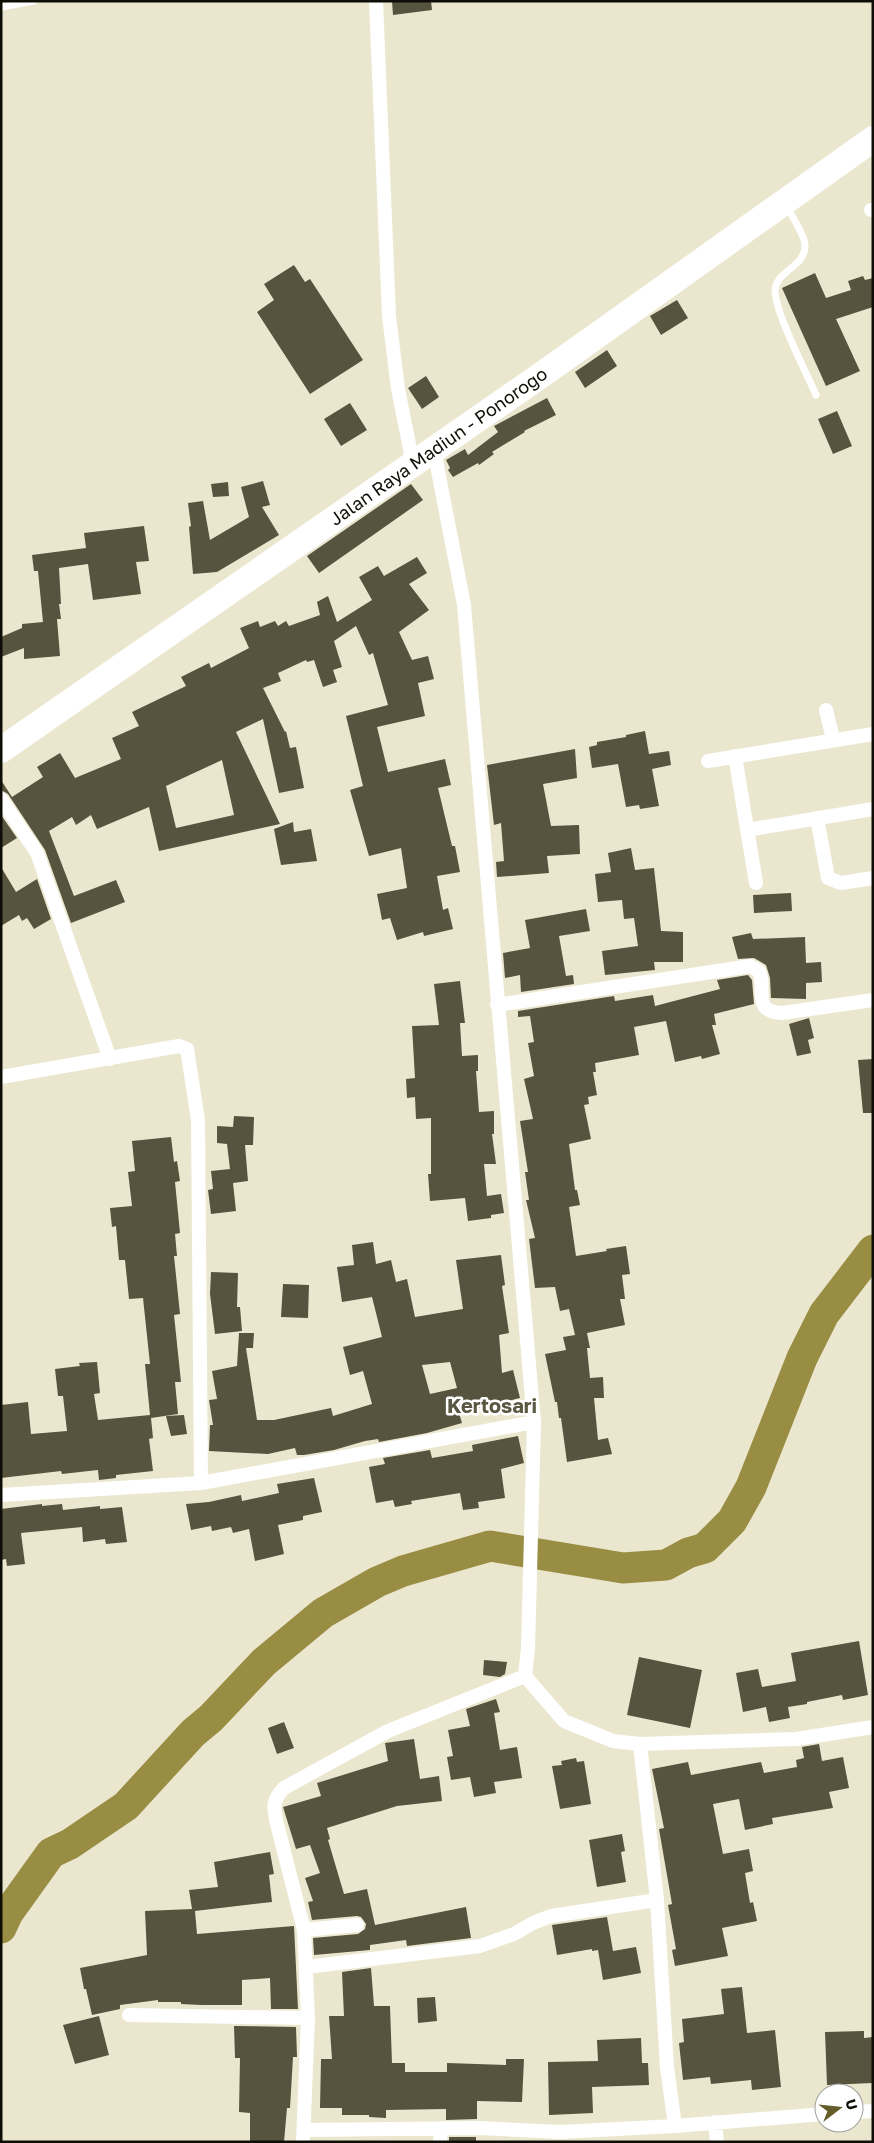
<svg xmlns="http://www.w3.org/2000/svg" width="874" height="2143" font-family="'Golos Text',sans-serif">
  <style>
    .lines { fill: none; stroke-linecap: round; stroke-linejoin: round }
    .river { stroke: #998d43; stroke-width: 31 }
    .building { fill: #56533e; fill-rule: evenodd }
    .lane { stroke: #fff; stroke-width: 7 }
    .street { stroke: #fff; stroke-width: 14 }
    .highway { stroke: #fff; stroke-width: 26 }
    .labels { text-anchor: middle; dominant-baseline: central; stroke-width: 5; stroke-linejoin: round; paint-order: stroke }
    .street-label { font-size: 18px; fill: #0f0e06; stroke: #fff }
    .quarter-label { font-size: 20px; font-weight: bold; fill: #5a5742; stroke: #fff }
  </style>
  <rect width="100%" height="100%" fill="#ebe7cf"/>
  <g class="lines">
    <!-- river -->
    <path class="river" d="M1,1928L8,1913L51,1853L70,1844L126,1806L193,1733L211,1718L264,1662L323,1613L377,1582L403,1571L490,1546L623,1568L666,1565L688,1553L705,1548L732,1521L751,1487L802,1358L824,1314L873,1250"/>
  </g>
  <!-- building -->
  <path class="building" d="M392,1H431L432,10L393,15Z
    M294,265L305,282L310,279L363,360L310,394L257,312L274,300L264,284Z
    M815,273L826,298L851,290L848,281L863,276L865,280L873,278V307L836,319L860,371L826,386L782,288Z
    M677,300L688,318L661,335L650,316Z
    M607,350L617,366L585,388L575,372Z
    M426,376L439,397L422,409L408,388Z
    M547,398L556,415L524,431L525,432L492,452L494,454L479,465L478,463L453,477L448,470L450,468L446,460L465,449L468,455L498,432L494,426Z
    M350,403L367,430L341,446L324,419Z
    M837,411L852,446L833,454L818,419Z
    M263,481L270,505L262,507L279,535L217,572L193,574L189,527L191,526L188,503L203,501L210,540L249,517L241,487Z
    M228,482L229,496L213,497L211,484Z
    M411,484L423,500L319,573L307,556Z
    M144,526L149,561L136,562L141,594L93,600L88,564L59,568L61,604H59L61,619H57L60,656L24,659V648L1,657V637L22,628V624L43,622L38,571H34L32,555L86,548L84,533Z
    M417,557L427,573L409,584L429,610L399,632L412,660L428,656L434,679L418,683L425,716L377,727L388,772L445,759L451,785L438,788L452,846H455L460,872L437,876L443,910L448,908L453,929L424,936L423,932L397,940L390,918L382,920L377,894L407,888L401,848L369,856L350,790L363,786L346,716L388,705L373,653L369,655L356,626L334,641L342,667L333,670L337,682L323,687L314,660L307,662L306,660L278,673L281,681L263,688L285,732L286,731L290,748L296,747L304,788L279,793L263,719L236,732L280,824L159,851L149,807L97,829L91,815L76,825L72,817L49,831L74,896L116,880L125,902L71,923L45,850L8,794L1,790V780L12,797L43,777L37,767L60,753L75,778L121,759L112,738L139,726L132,712L186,686L181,677L209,663L211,668L249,648L240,628L258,621L260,627L275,621L278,626L286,621L289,626L320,615L317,602L328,596L337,622L372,600L359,577L378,566L384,576ZM222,760L234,815L176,828L166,786Z
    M645,731L649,754L669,751L671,765L652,769L659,806L640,809L639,805L626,807L618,764L592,768L589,747L597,745V742L626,737V735Z
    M575,749L577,778L543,784L551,826L579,825L580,854L547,856L549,873L497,877L496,862L504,861L501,823L494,825L487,765Z
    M1,815L17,838L1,848Z
    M293,822L294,832L311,829L317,861L281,865L274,829Z
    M631,848L635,870L654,868L661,931L683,932V962H654L655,970L605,975L602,951L638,946L634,918L624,919L622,900L598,902L595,874L611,872L608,853Z
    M1,867L16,892L37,879L51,919L34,929L27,918L22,921L19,915L1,926Z
    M791,893L792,911L754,913L753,895Z
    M586,909L590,931L559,936L566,976L573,975L574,984L521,992L520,975L505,978L503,953L530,948L525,920Z
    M751,933L753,939L805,937L806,963L821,962L822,982L806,983V999L771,998L770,978L766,965L754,958L738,959L732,937Z
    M748,975L752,980L754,1004L714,1014L716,1025H712L720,1054L702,1059L701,1056L675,1062L666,1021L634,1027L639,1055L595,1063L596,1072H593L597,1095L588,1097L589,1104L584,1105L591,1139L569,1144L575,1190H577L580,1205L569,1207L576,1256L607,1251L606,1249L626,1246L630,1274L622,1275L625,1299H620L625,1325L587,1333L590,1348H587L590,1378L603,1377L604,1398H594L598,1440L608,1438L612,1454L567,1462L561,1418H559L557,1402H555L545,1354L566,1350L563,1337L575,1335L569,1309L560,1311L555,1287L535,1288L529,1239L535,1238L526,1200H529L525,1172H528L520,1121L533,1119L524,1079L534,1076L528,1043L534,1042L530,1016L518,1017V1011L614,996L615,1001L653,995L655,1006L720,989L717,980Z
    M460,981L465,1023H460L462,1056L478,1055V1071H476L479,1112L494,1111V1134H492L496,1164H484L487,1196L501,1194L504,1213L491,1215V1218L468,1221L465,1198L430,1201L428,1174H431V1118L416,1119L415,1097L407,1098L406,1079L415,1078L412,1026L439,1025L434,984Z
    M809,1018L814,1038L808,1040L811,1053L797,1056L789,1024Z
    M873,1059V1113H863L858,1060Z
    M234,1116L254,1117L253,1145H245L248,1181L233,1183L236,1211L211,1214L208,1190L213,1189L211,1171L230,1169L227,1144L217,1143V1126L233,1127Z
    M171,1137L174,1162L177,1161L180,1181L175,1182L180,1233L175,1234L177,1256H174L180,1314L174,1315L181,1382H175L178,1414L151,1418L153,1438L149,1439L153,1471L116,1475V1478L99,1480L98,1470L62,1474L61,1471L1,1478V1405L28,1402L31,1434L67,1431L63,1396H58L55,1369L80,1366L79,1363L97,1362L100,1393L94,1394L98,1420L150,1415L145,1364H150L143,1298L129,1299L125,1260H119L116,1226L112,1227L110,1208L132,1206L128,1172L135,1171L132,1141Z
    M373,1242L376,1264L391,1260L396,1282L407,1279L415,1317L463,1309L456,1260L501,1255L505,1285L502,1286L509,1333L499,1335L502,1373L513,1370L520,1398L459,1413L462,1423L427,1433L379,1442L378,1439L365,1441L334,1450L304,1455H297L295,1448L268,1454L209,1451L210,1425H213L209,1400L217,1399L212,1371L237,1366L239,1333H254L253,1348H246L257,1420H274L331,1408L333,1416L372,1404L363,1371L350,1375L343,1347L382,1337L372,1297L342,1302L337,1267L354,1265L352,1245ZM450,1362L457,1388L430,1394L422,1365Z
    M211,1272L238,1273L237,1307H240L242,1331L215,1334L210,1294Z
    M283,1284L309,1285L308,1318L281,1317Z
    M184,1415L187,1434L171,1436L166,1416Z
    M518,1436L524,1463L501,1469L505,1498L478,1502L479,1508L463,1510L460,1493L411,1501L412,1504L395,1507L393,1500L376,1503L369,1467L385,1464L383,1458L430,1450L432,1458L473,1451L472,1445Z
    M314,1478L322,1512L303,1516V1520L278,1525L284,1554L255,1561L249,1529L233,1533L231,1527L212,1531L211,1526L191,1530L186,1504L209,1502L241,1495L242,1501L279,1493L277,1484Z
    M42,1504V1506L62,1504L63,1510L100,1506V1509L122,1507L127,1542L106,1544L105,1539L83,1542L82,1527L21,1533L25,1564L7,1566L6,1559L1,1560V1509Z
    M859,1641L868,1695L843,1700L842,1695L807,1702V1704L788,1707L790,1718L769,1722L766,1707L743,1712L736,1673L758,1669L762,1687L796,1681L791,1653Z
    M639,1657L702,1670L690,1728L627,1715Z
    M484,1660L507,1662L505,1674L500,1677L483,1675Z
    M496,1699L500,1712L494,1713L500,1750L517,1747L522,1778L494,1782L496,1793L474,1797L470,1777L451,1780L447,1757L453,1756L448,1730L470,1726L466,1709Z
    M284,1722L294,1748L277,1754L268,1728Z
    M414,1739L420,1779L439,1776L442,1801L397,1806L327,1828L330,1839L328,1840L344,1894L367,1889L375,1925L466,1907L471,1938L407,1946L406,1940L370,1945V1950L314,1955L313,1938L358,1934L365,1929L366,1924L361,1917L357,1916L312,1920L308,1902L313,1901L305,1878L320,1873L310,1845L296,1849L283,1807L321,1796L317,1783L388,1761L385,1743Z
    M819,1744L822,1761L843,1757L849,1788L829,1792L833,1808L772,1818L773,1824L745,1830L739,1799L713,1804L723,1854L749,1849L753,1871L745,1873L750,1903L753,1902L757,1921L722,1928L728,1956L675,1966L672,1950L676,1949L668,1905L672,1904L659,1829L664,1828L652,1769L688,1762L691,1775L761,1762L764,1773L797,1767L796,1760L804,1758L802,1747Z
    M576,1758L577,1762L584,1761L591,1804L560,1809L552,1766L562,1765L561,1761Z
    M622,1834L625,1851L621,1852L626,1882L597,1887L589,1840Z
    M270,1852L274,1874L269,1875L272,1902L195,1911L197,1934L294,1926L298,2009H271L270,1978L242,1980V2005H202L181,2004V2002H158V2000L120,2005V2009L92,2015L86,1989H84L80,1968L147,1955L145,1911L192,1909L189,1890L218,1887L214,1862Z
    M607,1917L613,1951L636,1947L641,1973L603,1980L598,1950L592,1951V1949L557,1955L552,1925Z
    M371,1968L374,2006H390L392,2063H405V2072H447V2063L506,2065V2059H524L522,2102L477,2101V2119L446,2120V2109L386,2110V2118L369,2117V2115H342V2108H320L321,2059H332L329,2016H344L342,1972Z
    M742,1987L747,2033L775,2030L781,2087L752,2090L751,2080L711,2084L710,2077L683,2080L679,2043L684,2042L682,2019L724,2014L721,1989Z
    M435,1997L437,2021L418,2023L417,1998Z
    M99,2016L109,2055L75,2064L63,2025Z
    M234,2026L296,2027L297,2057H293L290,2108H287L284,2142H250V2113L239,2112L240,2058H235Z
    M864,2031V2038L873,2037V2083L827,2085L825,2032Z
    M641,2038L642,2063H648L649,2085L592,2087L593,2113L549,2115L548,2062L598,2061L597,2040Z
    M449,2137H476V2142H449Z"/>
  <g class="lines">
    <!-- lane -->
    <path class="lane" d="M1,7L34,1
      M787,207C792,216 805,236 805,245C806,267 775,271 775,291C776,314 806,372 816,395"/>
    <!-- street -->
    <path class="street" d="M376,1L389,316L398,389L413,464
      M871,210H873
      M826,710L833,739
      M735,756L756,883
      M708,761L873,734
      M1,799L37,853L110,1059
      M817,818L828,878L841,883L873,878
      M747,830L873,809
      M497,1005L750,966L759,971C767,991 751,1011 782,1013L873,1000
      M1,1077L179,1046L187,1049L198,1120L201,1483
      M1,1495L201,1483L534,1422
      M525,1676L564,1721L613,1741L640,1744L796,1739L873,1727
      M640,1744L657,1900L667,2067L675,2126
      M304,1930L357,1925
      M306,1967L480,1946L514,1934L533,1923L551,1916L657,1900
      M129,2015L308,2018
      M854,2112L873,2111
      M715,2122L717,2142
      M305,2130L480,2128L560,2132L675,2126L824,2114
      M303,2142L308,2018L304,1930L276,1820C273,1805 273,1800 284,1788L388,1731L525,1676L528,1648L534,1422L464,605L434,450
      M440,2142L441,2128"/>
    <!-- highway -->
    <path class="highway" d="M1,750L547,371L873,139"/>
  </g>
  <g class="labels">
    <!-- street labels -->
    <g class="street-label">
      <text transform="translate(438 446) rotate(-35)">Jalan Raya Madiun - Ponorogo</text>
    </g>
    <!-- quarter labels -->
    <g class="quarter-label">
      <text x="492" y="1405">Kertosari</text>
    </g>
  </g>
  <!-- border -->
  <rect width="874" height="2143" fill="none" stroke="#0f0e06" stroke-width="5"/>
  <!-- north arrow -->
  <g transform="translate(839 2108) rotate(74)"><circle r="24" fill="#ffffff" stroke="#9f9f9b"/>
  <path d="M0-4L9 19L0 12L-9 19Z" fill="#645c29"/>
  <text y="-8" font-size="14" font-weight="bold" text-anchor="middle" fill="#0f0e06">U</text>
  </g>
</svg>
